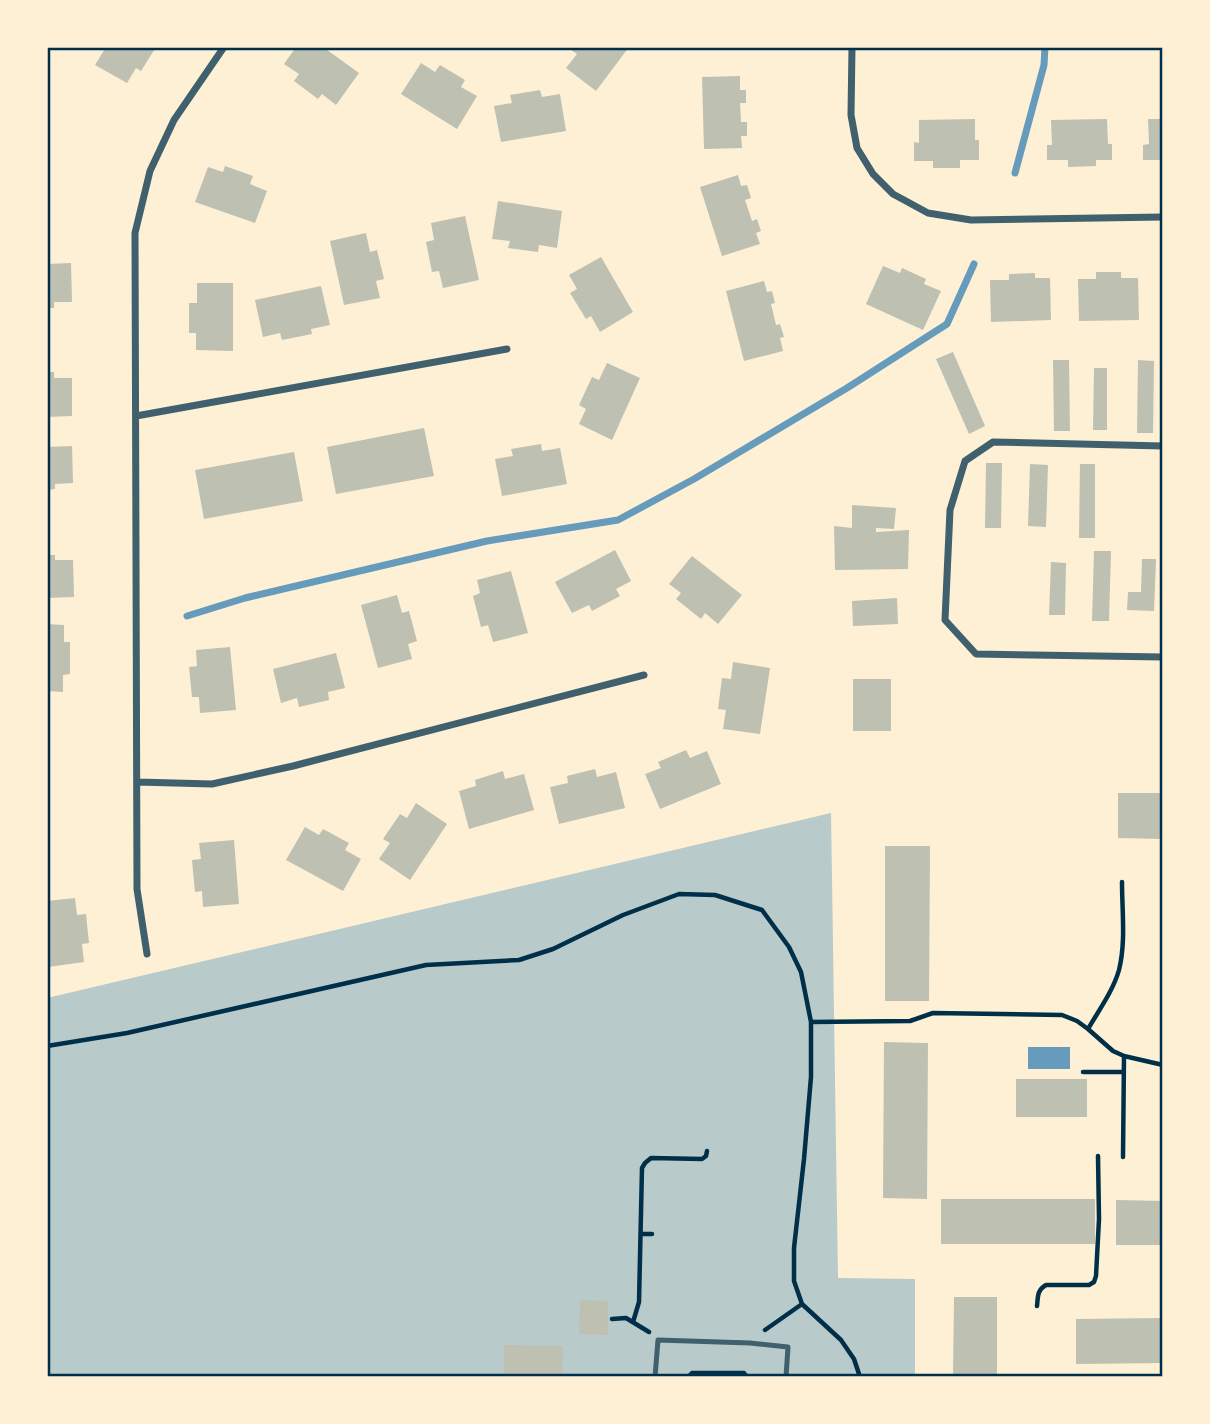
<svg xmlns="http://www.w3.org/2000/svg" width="1210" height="1424" font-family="'Work Sans',sans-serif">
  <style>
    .green { fill: #b9caca }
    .water { fill: #669bbc }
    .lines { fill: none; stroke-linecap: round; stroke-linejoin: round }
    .stream { stroke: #669bbc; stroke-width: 7 }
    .building { fill: #bec0b2 }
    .path { stroke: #003049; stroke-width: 4.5 }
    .service { stroke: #3f606c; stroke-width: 5 }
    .minor { stroke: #3f606c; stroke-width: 7 }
    .neatline { fill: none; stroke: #003049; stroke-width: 2.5 }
  </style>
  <rect width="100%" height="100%" fill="#fdf0d5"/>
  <!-- green -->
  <path class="green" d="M831,813L838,1278L915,1279V1377H47V998Z"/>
  <!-- water -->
  <path class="water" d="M1028,1047H1070V1069H1028Z"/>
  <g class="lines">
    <!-- stream -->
    <path class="stream" d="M1015,173L1044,65L1045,47
      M187,616L245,598L487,541L618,520L694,479L847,388L947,324L974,264"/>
  </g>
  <!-- building -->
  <path class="building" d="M106,47H156L141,71L136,68L127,83L95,65Z
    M296,47H323L359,73L336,105L322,94L318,99L294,81L299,74L284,64Z
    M574,47H629L596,91L566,68L577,54L571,50Z
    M421,63L435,72L440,65L465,80L461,87L477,96L457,129L401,94Z
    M740,76V90H746V103H740L741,122H747V136H741L742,148L704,149L702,77Z
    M540,90L542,97L560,94L566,131L501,142L494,106L512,103L510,95Z
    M975,119V140H979V160H960V168H933V161H914V142L919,143V120Z
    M1107,119L1108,144H1112V160H1096V166L1068,167V160H1047V145H1052L1051,120Z
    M1148,119H1163V160H1143V145L1149,144Z
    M225,166L253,176L250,184L267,191L255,223L195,202L208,167L223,172Z
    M738,175L741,186L747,185L751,198L745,200L752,221L757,219L761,231L756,233L760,244L722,256L700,187Z
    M498,201L562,211L557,248L539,245L538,252L508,248L510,241L492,239Z
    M465,216L479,280L443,288L439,271L432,272L426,242L434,240L431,223Z
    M366,233L370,252L377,250L384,279L376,281L380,298L344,305L330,241Z
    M601,257L633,312L600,332L591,316L586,319L570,293L577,289L569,275Z
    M71,263L72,302H54V308H47V264Z
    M883,266L900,273L902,268L926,279L924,284L941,291L923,330L866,304Z
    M1096,272H1121V278H1138L1139,320L1079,321L1078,279H1096Z
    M1035,273V278H1050L1051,320L991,322L990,280H1009V274Z
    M764,281L767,292L772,291L775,303L771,304L776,325L780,324L784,337L780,338L783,351L744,361L726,291Z
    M197,283H233V351L196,350V333H189V303H197Z
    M321,286L330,325L311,329L312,334L282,340L280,333L263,337L255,300Z
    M953,352L985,426L969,434L936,359Z
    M1053,360H1069L1070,431H1054Z
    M1138,360L1154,361L1153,433H1137Z
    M607,363L640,378L612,440L579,424L586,409L579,405L592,377L599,380Z
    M1094,368H1107V430H1093Z
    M47,372H54V378H72V416L47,417Z
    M424,428L434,476L336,494L327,447Z
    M541,444L542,451L560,448L567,484L502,496L495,459L513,456L511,449Z
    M72,446L73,483L55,484V489L47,490V447Z
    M294,452L303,501L204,519L195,470Z
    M986,463H1002L1001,528H985Z
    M1030,464L1048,465L1046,527L1028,526Z
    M1080,464H1095V538H1079Z
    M852,505L896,508L894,529L876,528V532L909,530L908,569L835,570L834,526L852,528Z
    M615,550L631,581L616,589L620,596L592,611L589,605L572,613L555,582Z
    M1094,551H1111L1109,621H1092Z
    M47,555H55V560H73L74,597L47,598Z
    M692,556L742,595L718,624L705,613L701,619L676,599L681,593L669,584Z
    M1142,559H1156L1154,611L1127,610L1128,592H1141Z
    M1051,562L1066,563L1065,615H1049Z
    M511,571L528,633L493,642L488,625L481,627L473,596L480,593L477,580Z
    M397,595L402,613L409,611L417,641L408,644L412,659L378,668L361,605Z
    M897,598L898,624L853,626L852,601Z
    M47,624L64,625V642H70V674L63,675V692L47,691Z
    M230,647L236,710L200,713L199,697H192L189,667L197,666L196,650Z
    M336,653L345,688L328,692L329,700L299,707L297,698L281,703L273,669Z
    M733,662L770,668L760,734L723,729L726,710L718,709L722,678L731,679Z
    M853,679H891V731H853Z
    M686,750L690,758L707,751L721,784L660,809L645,774L661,768L658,762Z
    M595,769L597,777L616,772L625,808L559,824L550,787L568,783L567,776Z
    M503,771L505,779L524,774L534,810L469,829L459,791L476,786L475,780Z
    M1118,793H1163V839L1118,838Z
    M416,803L447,824L410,880L379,859L390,843L383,839L400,814L407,818Z
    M305,827L319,835L323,829L349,843L345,850L361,859L343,891L286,860Z
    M234,840L239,904L203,907L202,891L195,892L192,860L201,859L199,843Z
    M885,846H930L929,1001H885Z
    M75,898L77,915L86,914L89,943L82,944L84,962L48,967L47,901Z
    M884,1042L928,1043L927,1199L883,1198Z
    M1016,1079H1087V1117H1016Z
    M941,1199H1095V1244H941Z
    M1116,1200L1163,1201V1245H1116Z
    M954,1297H997V1377H953Z
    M580,1300L608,1301V1335L579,1334Z
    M1163,1318V1363L1076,1364V1319Z
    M504,1345L563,1346L562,1377H504Z"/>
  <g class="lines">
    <!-- path -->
    <path class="path" d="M811,1022L910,1021L933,1013L1062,1015L1077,1021L1088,1029L1113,1051L1124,1056L1163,1065
      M1088,1029C1099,1010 1113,991 1119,970C1126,942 1122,911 1122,882
      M47,1046L127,1033L426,965L519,960L553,949L623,915L679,894L715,895L762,910L789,947L801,972L811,1022V1077L804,1159L794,1248V1281L802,1304L841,1340L854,1359L860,1377
      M1083,1072H1124
      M1123,1157L1124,1056
      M641,1234H652
      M1037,1306C1038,1297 1037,1290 1046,1285H1089L1094,1282L1096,1276L1099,1219L1098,1156
      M612,1319L626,1318L649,1332
      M633,1322L639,1302L642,1168L645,1163L651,1158L702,1159L706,1156L707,1151
      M765,1330L802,1304
      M688,1377L692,1373H744L747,1377"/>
    <!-- service -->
    <path class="service" d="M655,1377L658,1340L750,1343L788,1347L786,1377"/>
    <!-- minor -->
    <path class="minor" d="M852,47L851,115L857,148L873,174L893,194L928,213L971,220L1163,217
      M136,416L507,349
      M1163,446L993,442L965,461L950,510L945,620L976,654L1163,657
      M137,782L212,784L293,766L644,675
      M147,954L137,889L135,233L150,171L174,120L224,47"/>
  </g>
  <!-- border -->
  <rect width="1210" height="1424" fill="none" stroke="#fdf0d5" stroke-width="98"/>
  <rect x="49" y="49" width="1112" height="1326" class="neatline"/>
</svg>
